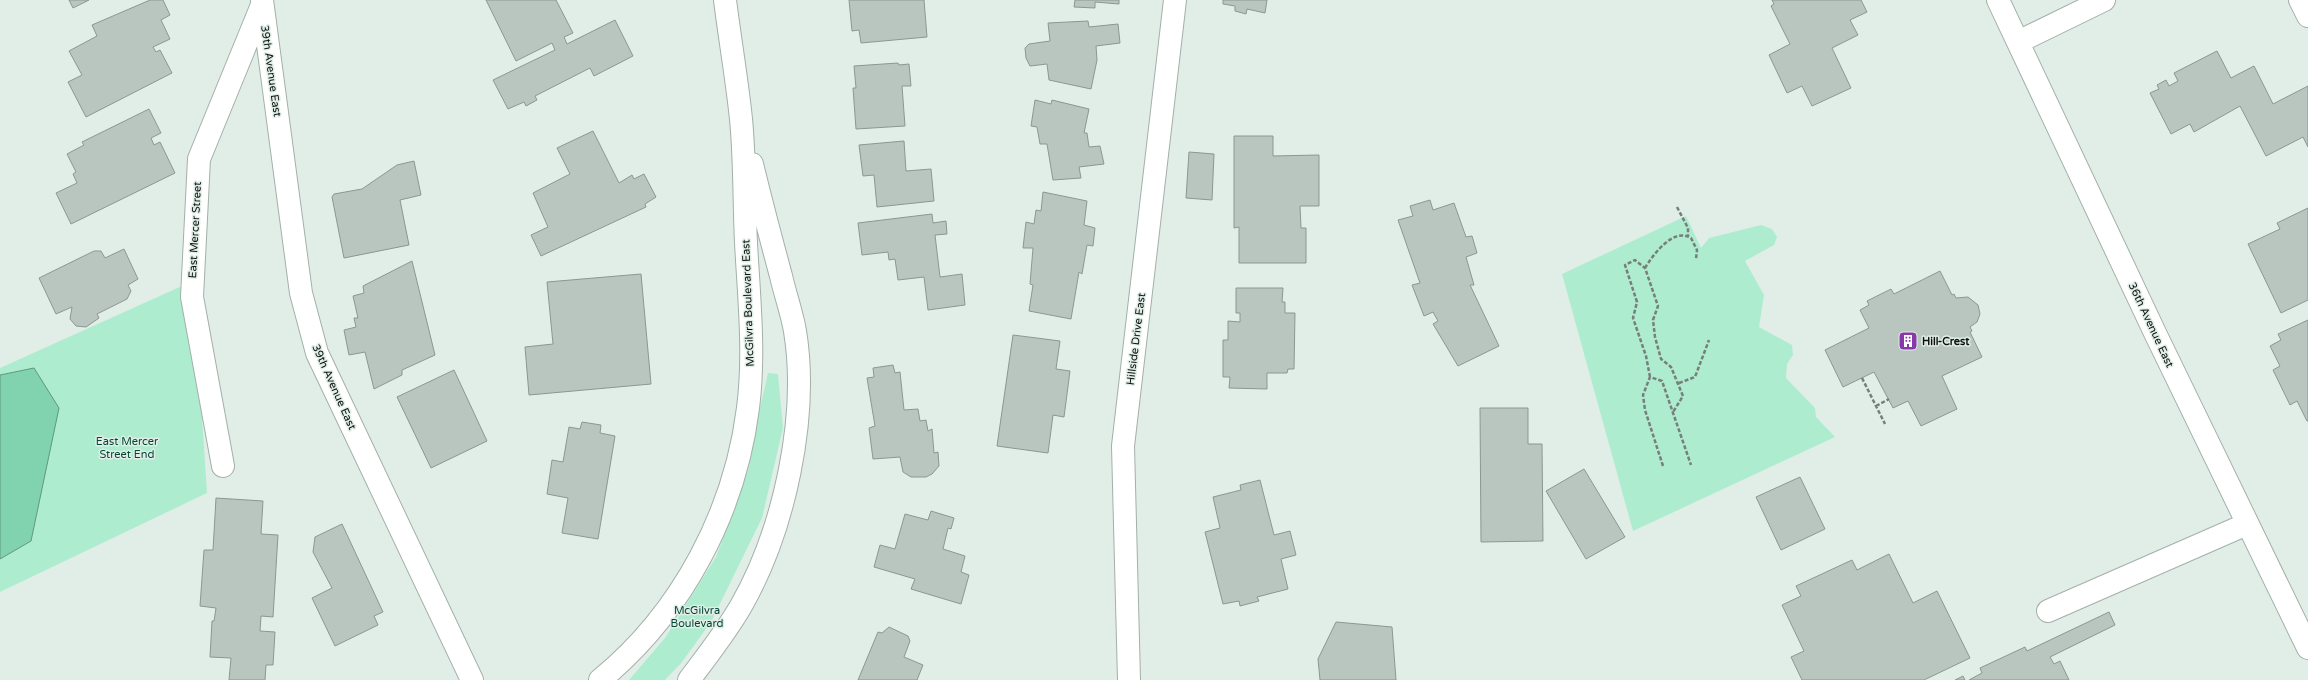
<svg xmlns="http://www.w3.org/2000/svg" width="2308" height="680" font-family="'Varela Round',sans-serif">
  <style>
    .green { fill: #aeeccf }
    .water { fill: #81d2af; stroke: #5e987f }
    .building { fill: #b9c6c0; stroke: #8b9791 }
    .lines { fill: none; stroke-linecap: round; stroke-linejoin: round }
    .minor-casing { stroke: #a3b0a9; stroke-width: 24 }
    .path { stroke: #767f7b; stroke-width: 2.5; stroke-dasharray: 4 2; stroke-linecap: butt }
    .minor { stroke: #fff; stroke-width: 22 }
    .labels { text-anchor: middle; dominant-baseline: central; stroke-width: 3; stroke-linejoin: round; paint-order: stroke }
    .street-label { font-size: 11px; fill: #0d120f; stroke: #e1eee8 }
    .poi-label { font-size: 11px; font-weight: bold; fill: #0d120f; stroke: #e1eee8; text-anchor: start }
    .park-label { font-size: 11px; fill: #014832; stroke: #e1eee8 }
  </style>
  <rect width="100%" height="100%" fill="#e1eee8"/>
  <!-- green -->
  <path class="green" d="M1686,216L1701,248L1709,238L1761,225L1772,229L1777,237L1774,245L1745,261L1764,295L1759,327L1792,345L1793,355L1787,364L1786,378L1815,408L1816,417L1835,437L1633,531L1562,274Z
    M193,281L207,493L0,592V559L31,541L34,368L0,375V368Z
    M768,373L778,374L783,428L762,518L711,622L682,662L665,680H629L665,638L716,557L749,468L757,421Z"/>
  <!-- water -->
  <path class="water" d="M34,368L59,408L31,541L0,559V375Z"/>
  <!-- building -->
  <path class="building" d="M69,0H89L73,8Z
    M150,0H163L170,15L161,20L170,39L153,47L156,52L160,50L172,73L86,117L68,82L82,75L69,51L97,36L92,25Z
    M486,0H556L573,33L564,37L567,44L615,20L633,56L594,76L590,68L535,96L537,100L526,106L524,102L508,109L493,80L555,50L552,43L516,61Z
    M849,0H924L927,37L861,43L859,30L852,31Z
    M1075,0H1119V4L1095,2V8L1074,7Z
    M1223,0H1267L1265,13L1247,9L1246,14L1235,11V6L1223,4Z
    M1772,0H1861L1867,12L1850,20L1858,35L1832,48L1851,88L1812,106L1802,86L1787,93L1769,55L1790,44L1771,6L1774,4Z
    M1088,21L1089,27L1118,24L1120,43L1096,46L1097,60L1091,89L1049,80L1047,64L1030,66L1026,58L1025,48L1029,44L1050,41L1048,23Z
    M2217,51L2231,78L2254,66L2273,104L2308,86V147L2303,137L2266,156L2240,106L2194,132L2190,124L2171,134L2150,93L2159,89L2157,85L2166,80L2169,86L2178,81L2174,73Z
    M898,63L899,65L909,64L911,86H902L905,126L856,129L853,88H856L854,66Z
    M1035,100L1051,104L1052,100L1089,109L1084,133H1087L1089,147L1100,146L1104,164L1079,167L1081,178L1053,180L1047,144H1040L1037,127L1031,126Z
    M149,109L161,133L151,138L154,145L160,142L175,173L71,224L56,193L77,183L73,174L76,172L67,154L84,145L82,142Z
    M593,131L619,183L632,175L634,179L644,174L656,197L645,204L646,207L541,256L531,235L548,227L533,193L570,174L557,148Z
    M1234,136H1273V156L1319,155V206H1300L1301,228H1306V263H1239V227L1234,228Z
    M904,141L906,171L931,169L934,201L877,207L874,175L863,176L859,145Z
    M1189,152L1214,154L1212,200L1186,198Z
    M414,161L421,195L400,200L409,245L344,258L332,197L334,194L362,189L397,165Z
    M1043,192L1087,201L1084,225L1095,228L1093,246L1087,245L1082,274L1079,272L1071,319L1029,311L1033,285L1030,284L1033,248H1023L1026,222L1034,224L1036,210L1041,211Z
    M1430,200L1433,210L1454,203L1466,237L1472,236L1477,253L1466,257L1474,285H1470L1499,346L1458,366L1433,324L1438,321L1433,312L1424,316L1412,285L1420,283L1398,220L1413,216L1410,206Z
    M2308,208V300L2281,313L2248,244L2280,229L2277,223Z
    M932,214L933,223L946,221L947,234L935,235L940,277L962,274L965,305L928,310L924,277L898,280L895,259L889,260L888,252L862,255L858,223Z
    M124,249L138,279L128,285L131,291L127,299L97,314L99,318L86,327L76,326L70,319L72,307L56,314L39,278L94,251H101L105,258Z
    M412,261L435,355L402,370V375L374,389L365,352L349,355L344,330L356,327L354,318H358L353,296L364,293L363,286Z
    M1940,271L1952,295L1954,294L1956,298L1968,297L1978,305L1980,314L1977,322L1970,327L1972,331L1970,332L1982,357L1942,376L1957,409L1921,426L1908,401L1893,408L1874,372L1843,387L1825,350L1869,328L1860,310L1869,305L1867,301L1891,289L1894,294Z
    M641,274L651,384L529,395L525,347L553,344L547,282Z
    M1236,288H1283L1282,302H1285V313H1295L1294,369H1288L1287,373H1267V389L1229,388L1230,377H1223V340H1228V321L1240,322V313H1236Z
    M2308,320V421H2307L2297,401L2290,405L2273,370L2280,366L2270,346L2281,340L2278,334Z
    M1013,335L1060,341L1056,369L1070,371L1064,417L1053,415L1048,453L997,446Z
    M893,365L895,373L900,372L904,410L918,409L920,421L926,420L928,431L932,429L934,453L938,452L939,466L932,474L926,477H911L903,472L900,457L873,459L869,428L875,426L867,378L874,377L873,368Z
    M454,370L487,441L431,468L397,397Z
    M1480,408H1528V444H1542L1543,541L1481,542Z
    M582,422L601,425L600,433L615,436L598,539L562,533L568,498L547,494L552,460L563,462L569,427L580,429Z
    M1584,469L1625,537L1586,559L1546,491Z
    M1800,477L1825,529L1781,550L1756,497Z
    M1260,480L1274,535L1290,531L1296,555L1281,559L1288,589L1257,597L1259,601L1240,606L1239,601L1223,604L1205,532L1220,528L1213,497L1241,490L1240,485Z
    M216,498L263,501L261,534L278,535L273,617L261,616L260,631L275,632L273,665H266L265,680H229L231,658L210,657L212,621H214L216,608L200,606L204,550H213Z
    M931,511L954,518L951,529L948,528L943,549L965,556L961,572L969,575L961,604L911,589L915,579L874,567L880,545L895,549L905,514L928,520Z
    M342,524L383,612L374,616L378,625L335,646L312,598L332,588L313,552L315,537Z
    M1889,554L1913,603L1937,591L1970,658L1924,680H1802L1791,657L1804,651L1782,605L1801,596L1796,586L1852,560L1857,570Z
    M2109,612L2115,625L2050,657L2054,664L2060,661L2069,680H1969L1982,673L1980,668L2025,647L2027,651Z
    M1336,622L1392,627L1396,680H1320L1318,659Z
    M889,627L908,636L910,641L904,657L923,665L917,680H858L878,632L882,633Z
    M1963,676L1965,680H1955Z"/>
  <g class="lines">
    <defs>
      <path id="minor" d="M262,0L301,293L317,353L472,680
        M1998,0L2156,335L2308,648
        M2300,0L2308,16
        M2018,42L2104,0
        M223,466L192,297L199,159L262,5
        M2048,611L2247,524
        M600,680C682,613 735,512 748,408C755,354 749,298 746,243C744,202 745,160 741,119C737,80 730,40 725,0
        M689,680C707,656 726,632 741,606C784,531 809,417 795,331C792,313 785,294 781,276C771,239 761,201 752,164
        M1129,680L1123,446L1175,0"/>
    </defs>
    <!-- minor casing -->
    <use href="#minor" class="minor-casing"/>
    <!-- path -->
    <path class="path" d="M1677,207L1688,228V236
      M1645,268C1653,255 1673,227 1691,238L1697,250L1696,259
      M1650,377L1646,356L1633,318L1637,302L1625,265L1635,260L1645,268L1658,306L1653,320L1655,337L1661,359L1671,367L1683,396L1673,412
      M1862,378L1885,424
      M1679,383L1695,377L1709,340
      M1876,406L1889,399
      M1663,466L1645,410L1643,395L1650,377L1662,381L1691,465"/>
    <!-- minor -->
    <use href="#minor" class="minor"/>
  </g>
  <!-- icons -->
  <defs>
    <symbol id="building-square" viewBox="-11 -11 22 22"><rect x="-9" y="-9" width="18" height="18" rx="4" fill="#8838a8" stroke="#e1eee8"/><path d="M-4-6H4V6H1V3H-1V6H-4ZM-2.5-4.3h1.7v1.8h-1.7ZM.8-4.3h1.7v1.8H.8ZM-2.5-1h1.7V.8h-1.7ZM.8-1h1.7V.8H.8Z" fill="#fff"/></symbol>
  </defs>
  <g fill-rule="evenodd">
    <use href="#building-square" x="1897" y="330" width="22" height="22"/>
  </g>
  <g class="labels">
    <!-- street labels -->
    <g class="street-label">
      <text transform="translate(271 71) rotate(82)">39th Avenue East</text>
      <text transform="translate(195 230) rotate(-87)">East Mercer Street</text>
      <text transform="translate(748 303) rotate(-92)">McGilvra Boulevard East</text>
      <text transform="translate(2151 325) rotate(65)">36th Avenue East</text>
      <text transform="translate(1136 339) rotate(-83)">Hillside Drive East</text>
      <text transform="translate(334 387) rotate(66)">39th Avenue East</text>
    </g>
    <!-- poi labels -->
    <g class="poi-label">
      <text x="1922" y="341">Hill-Crest</text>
    </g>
    <!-- park labels -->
    <g class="park-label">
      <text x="127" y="441">East Mercer<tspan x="127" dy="13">Street End</tspan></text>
      <text x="697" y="610">McGilvra<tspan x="697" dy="13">Boulevard</tspan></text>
    </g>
  </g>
</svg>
